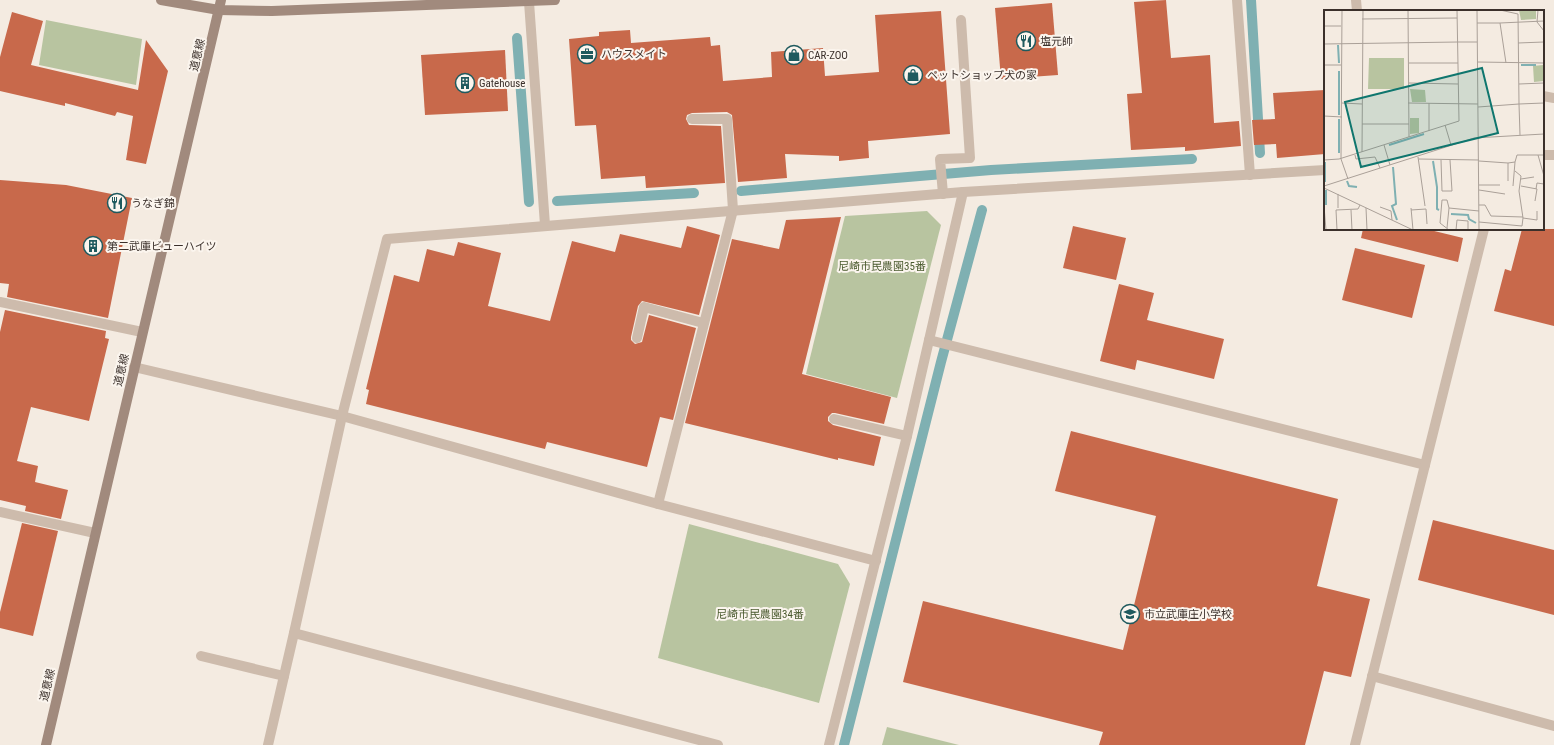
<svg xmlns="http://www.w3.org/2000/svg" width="1554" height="745" viewBox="0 0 1554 745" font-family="'Roboto Condensed','Noto Sans JP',sans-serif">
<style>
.green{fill:#b8c4a0}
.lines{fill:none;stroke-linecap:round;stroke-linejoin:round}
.stream{stroke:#7fb0b2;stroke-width:10}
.building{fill:#c8694b}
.lane{stroke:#cdbbac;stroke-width:10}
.street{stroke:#cdbbac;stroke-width:10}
.secondary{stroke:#a18a7d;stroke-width:10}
.labels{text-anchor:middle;stroke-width:4;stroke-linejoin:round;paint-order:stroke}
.poi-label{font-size:11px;fill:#3b302b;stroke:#fbf5ee;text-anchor:start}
.street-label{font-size:11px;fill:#3b302b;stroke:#fbf5ee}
.park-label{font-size:11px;fill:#4a5a2e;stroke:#fbf5ee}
.inset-river{fill:none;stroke:#7fb0b2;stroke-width:2}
.inset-road{fill:none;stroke:#aaa098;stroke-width:1}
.view{fill:#0f766e;fill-opacity:0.15;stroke:#0f766e;stroke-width:2}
.inset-edge{fill:none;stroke:#3b302b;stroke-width:2}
</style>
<rect width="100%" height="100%" fill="#f4ebe1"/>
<g class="green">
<polygon points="46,20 142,39 136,85 39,65"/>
<polygon points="927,211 941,225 897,398 806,374 845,216"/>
<polygon points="689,524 838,564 850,584 819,703 658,658"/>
<polygon points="887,727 959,745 882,745"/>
</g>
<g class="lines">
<g class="stream">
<polyline points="1251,0 1260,153"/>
<polyline points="517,38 529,202"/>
<polyline points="741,191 991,170 1192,159"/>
<polyline points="557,201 694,193"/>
<polyline points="844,745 941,362 982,210"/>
</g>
</g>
<g class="building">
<polygon points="1166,0 1171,58 1210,55 1214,123 1239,121 1241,146 1185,151 1185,147 1131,150 1127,94 1142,93 1134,2"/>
<polygon points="1052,3 1058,75 1001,79 995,8"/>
<polygon points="941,11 950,134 868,141 869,158 839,161 839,156 785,154 787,178 738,182 732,115 727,112 692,113 687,115 686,119 689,125 721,126 725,183 646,188 645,176 601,179 596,125 575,126 569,39 599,36 599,32 630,30 631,43 710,37 711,46 720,45 723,81 772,77 771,52 823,48 825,76 879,72 875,15"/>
<polygon points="12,12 43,21 31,65 138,90 146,40 168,71 146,164 126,160 133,116 117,112 115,116 65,103 65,106 0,91 0,57"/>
<polygon points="505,50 508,111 425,115 421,55"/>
<polygon points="1325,90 1325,154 1277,158 1276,144 1254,145 1252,120 1275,119 1273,93"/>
<polygon points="0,180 66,185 132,198 108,318 7,297 9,284 0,283"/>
<polygon points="841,217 802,374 891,397 884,424 835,413 832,413 828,417 828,421 833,425 881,437 874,466 838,458 838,460 685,423 732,239 779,249 786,220"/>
<polygon points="687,226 720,235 699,315 642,301 638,306 631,337 631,340 635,344 642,342 649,315 696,328 673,420 660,417 647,467 547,442 545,449 366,404 369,390 366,389 394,275 419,282 427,249 454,256 458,242 501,253 488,306 550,321 572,241 615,252 620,234 681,248"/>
<polygon points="1073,226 1126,238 1116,280 1063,268"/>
<polygon points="1363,229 1426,229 1463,238 1458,262 1361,238"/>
<polygon points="1522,229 1554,229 1554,326 1494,311 1505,269 1511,271"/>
<polygon points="1355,248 1425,265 1412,318 1342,300"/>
<polygon points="1119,284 1154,293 1147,320 1224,339 1214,379 1137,360 1135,370 1100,361"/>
<polygon points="5,310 106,331 105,338 109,339 89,421 31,407 17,461 38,466 35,482 68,490 61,519 25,511 26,506 0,500 0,332"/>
<polygon points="1071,431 1338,499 1317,586 1370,599 1351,677 1324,671 1305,745 1099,745 1103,732 903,682 923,601 1123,650 1156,516 1055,491"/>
<polygon points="1433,520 1554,550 1554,615 1418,580"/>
<polygon points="22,523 58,531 33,636 0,628 0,612"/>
</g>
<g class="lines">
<g class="lane">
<polyline points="692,119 727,119 733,210"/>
<polyline points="943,194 940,159 970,158 961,20"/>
<polyline points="637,338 644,307 703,323"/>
<polyline points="834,419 907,436"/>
<polyline points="0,512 95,533"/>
<polyline points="201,656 284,676"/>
</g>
<g class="street">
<polyline points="1237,0 1250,175"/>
<polyline points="1356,0 1357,11"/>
<polyline points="529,2 545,225"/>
<polyline points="1543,96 1554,98"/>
<polyline points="1543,155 1554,155"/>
<polyline points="0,302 142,332"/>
<polyline points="929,340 1425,465"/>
<polyline points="134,367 342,416 658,504 876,561"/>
<polyline points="658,504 733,210"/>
<polyline points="294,633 718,745"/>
<polyline points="1372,676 1554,726"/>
<polyline points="268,745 294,633 342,416 387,239 963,192 1325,170"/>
<polyline points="829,745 907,436 963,192"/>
<polyline points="1355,745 1484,229"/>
</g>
<g class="secondary">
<polyline points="161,0 219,10 272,11 555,0"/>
<polyline points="46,745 221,0"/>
</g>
</g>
<defs>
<symbol id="restaurant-ring" viewBox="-11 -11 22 22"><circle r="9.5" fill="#fbf5ee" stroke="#1f5a5e" stroke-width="1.5"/><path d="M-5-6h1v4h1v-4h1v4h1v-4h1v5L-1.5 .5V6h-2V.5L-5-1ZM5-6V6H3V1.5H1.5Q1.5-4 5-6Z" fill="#1f5a5e"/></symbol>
<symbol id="office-ring" viewBox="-11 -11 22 22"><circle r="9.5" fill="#fbf5ee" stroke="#1f5a5e" stroke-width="1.5"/><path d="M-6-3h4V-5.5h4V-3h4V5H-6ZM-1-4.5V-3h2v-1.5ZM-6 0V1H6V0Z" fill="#1f5a5e"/></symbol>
<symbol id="shop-ring" viewBox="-11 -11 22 22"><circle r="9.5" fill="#fbf5ee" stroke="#1f5a5e" stroke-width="1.5"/><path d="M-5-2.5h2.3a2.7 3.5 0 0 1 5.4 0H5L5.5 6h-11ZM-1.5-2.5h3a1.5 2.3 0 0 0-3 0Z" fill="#1f5a5e"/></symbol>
<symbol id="building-ring" viewBox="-11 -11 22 22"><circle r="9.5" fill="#fbf5ee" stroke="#1f5a5e" stroke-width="1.5"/><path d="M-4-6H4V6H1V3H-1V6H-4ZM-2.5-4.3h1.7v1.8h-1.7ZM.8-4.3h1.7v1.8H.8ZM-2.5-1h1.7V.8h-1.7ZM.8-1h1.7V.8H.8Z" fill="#1f5a5e"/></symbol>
<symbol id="school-ring" viewBox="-11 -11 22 22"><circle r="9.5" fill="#fbf5ee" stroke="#1f5a5e" stroke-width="1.5"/><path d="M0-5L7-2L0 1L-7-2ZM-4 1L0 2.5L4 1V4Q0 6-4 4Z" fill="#1f5a5e"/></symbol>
</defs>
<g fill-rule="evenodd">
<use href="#restaurant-ring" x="1015" y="30" width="22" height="22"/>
<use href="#office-ring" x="576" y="43" width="22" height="22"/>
<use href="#shop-ring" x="783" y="44" width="22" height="22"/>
<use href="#shop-ring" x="902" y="64" width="22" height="22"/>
<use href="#building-ring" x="454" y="72" width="22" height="22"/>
<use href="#restaurant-ring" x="106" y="192" width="22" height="22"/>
<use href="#building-ring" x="82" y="235" width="22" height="22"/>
<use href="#school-ring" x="1119" y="603" width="22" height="22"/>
</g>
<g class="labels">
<g class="poi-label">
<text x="1040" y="45">塩元帥</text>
<text x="601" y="58">ハウスメイト</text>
<text x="808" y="59">CAR-ZOO</text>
<text x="927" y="79">ペットショップ犬の家</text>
<text x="479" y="87">Gatehouse</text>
<text x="131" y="207">うなぎ錦</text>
<text x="107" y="250">第二武庫ビューハイツ</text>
<text x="1144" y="618">市立武庫庄小学校</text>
</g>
<g class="street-label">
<text transform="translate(197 55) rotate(-77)" y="4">道意線</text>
<text transform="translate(121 370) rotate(-77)" y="4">道意線</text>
<text transform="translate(47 685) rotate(-77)" y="4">道意線</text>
</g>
<g class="park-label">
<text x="882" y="270">尼崎市民農園35番</text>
<text x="760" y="618">尼崎市民農園34番</text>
</g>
</g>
<g transform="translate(1324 10)">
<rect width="220" height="220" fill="#f4ebe1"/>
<path d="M195,0H212V9L197,10ZM45,48H80V79H44ZM219,55L220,71L210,72L209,56ZM86,79L101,80L102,92H88ZM86,108H95V123L86,124Z" fill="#b8c4a0"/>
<path class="inset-river" d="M14,35L15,53M197,55H212M15,105V61M65,135L100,124M15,143V109M109,151L113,177V199L115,200M1,152V172M69,157L72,194L68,196L73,210M23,171L25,176L33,177M2,180V195M127,204L144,205L145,209L152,213"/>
<path class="inset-road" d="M18,0L17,149L24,169M84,0L85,127M153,0L155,220M176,0L194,4L195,94L220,93M214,0L213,12L220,21M38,9L133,8M153,13H176M0,16H17M134,32H153M194,33L220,32M0,34L134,32M153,52L220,53M85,53H134M182,53L176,13L220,11M0,55H17M85,73L134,74M195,74L220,73M18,93L38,94M84,93L154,94M154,97L195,94L196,125M0,106L18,107M38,114H85M121,115L127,135M105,121V93M60,135L66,155M38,142L39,0M31,145L32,149L51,147L56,158M214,145L220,166M94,147L101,196M95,149L155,150M0,150L15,149L135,111L133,0M117,150L118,181H128L126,150M155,151L184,153L191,152L193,145H220M184,153V171M191,161L197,166L195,181L199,208M197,169L210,167M155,175H176M0,176L150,128L220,124M189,176L191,152M197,176L213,179L211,191M0,178L89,220M212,179L213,173L220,174M155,180L181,184M14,184V198M155,195H161L167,206L199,207M0,196L2,220M56,197L67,201L68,210M42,198L43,220M87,198L89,220M125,198L155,201M27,200L28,220M87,200L102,199L103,214M155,212L198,216L199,208L213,210V201M123,218L125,198L123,190H118L116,213L125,220M13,220L12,200L34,199L36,195M132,220L133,210L144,211V220"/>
<path class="view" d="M158,58L174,123L37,157L21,92Z"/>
<rect width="220" height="220" class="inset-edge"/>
</g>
</svg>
